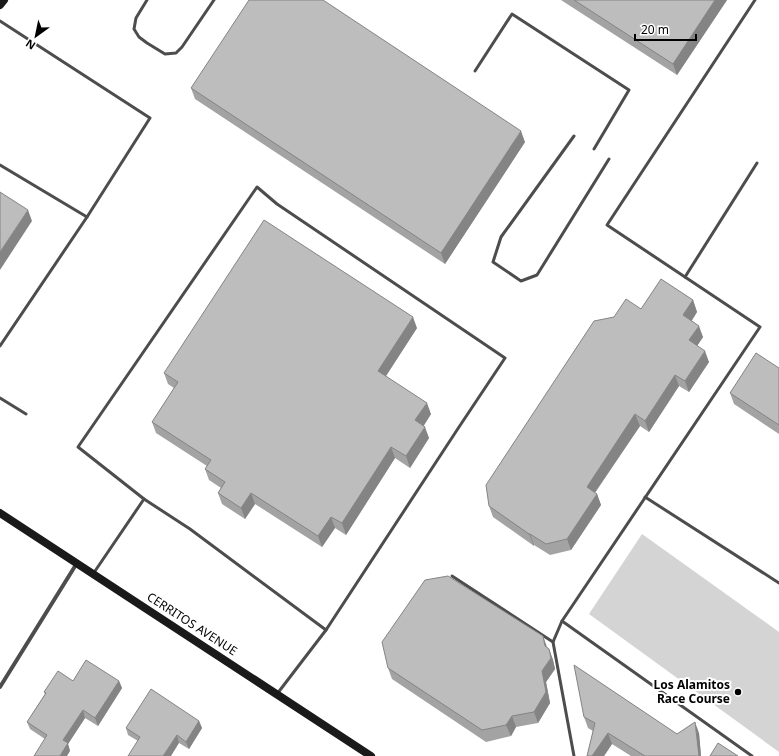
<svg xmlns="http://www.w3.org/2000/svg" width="779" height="756" viewBox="0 0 779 756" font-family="'Noto Sans',sans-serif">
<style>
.green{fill:#d4d4d4}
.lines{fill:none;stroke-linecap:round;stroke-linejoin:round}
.service{stroke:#4d4d4d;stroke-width:3}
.minor{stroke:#4d4d4d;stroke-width:4}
.secondary{stroke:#1a1a1a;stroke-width:8}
.wall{fill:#a3a3a3}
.shaded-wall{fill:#848484}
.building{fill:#bdbdbd;stroke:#848484}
.poi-dot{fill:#000;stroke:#fff;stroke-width:1.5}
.labels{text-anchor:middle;stroke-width:4;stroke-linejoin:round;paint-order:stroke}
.street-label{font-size:12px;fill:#000;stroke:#fff}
.poi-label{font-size:12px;font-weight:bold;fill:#000;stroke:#fff;text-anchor:end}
</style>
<rect width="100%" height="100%" fill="#fff"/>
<polygon class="green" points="642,534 779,632 779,752 589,614"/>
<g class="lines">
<g class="service">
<polyline points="147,0 136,18 134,29 139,37 147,43 165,54 176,53 182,47 214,0"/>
<polyline points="0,21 150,118 87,217"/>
<polyline points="475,71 512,14 629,90 594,149"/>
<polyline points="574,136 501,237 493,262 521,281 537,275 609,159"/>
<polyline points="0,165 87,217 0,346"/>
<polyline points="685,277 757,163"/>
<polyline points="0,398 26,414"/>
<polyline points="645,497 779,583"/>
<polyline points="144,499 190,529 326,630"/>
<polyline points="93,574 144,499 78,447 257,187 277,204 505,358 459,427 326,630 277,694"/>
<polyline points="452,576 553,642"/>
<polyline points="562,621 553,642 574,756"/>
<polyline points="752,756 562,621 760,327 607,225 755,0"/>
</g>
<polyline class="minor" points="0,687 77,563"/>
<g class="secondary">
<polyline points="0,5 4,0"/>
<polyline points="0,513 371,756"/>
</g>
</g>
<g class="wall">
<polygon points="561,0 727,0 677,75"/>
<polygon points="191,88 525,142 445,264 195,99"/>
<polygon points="693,300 697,312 691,321 703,337 697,346 709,362 689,392 679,386 649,432 640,426 595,493 597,494 601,505 571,550 550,555 534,545 534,546 493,517 489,506 614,317 641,309"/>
<polygon points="417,328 386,376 431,414 423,426 429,438 410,468 395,458 346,535 335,528 322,547 255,504 245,519 222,504 218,493 221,488 209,480 205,469 207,466 156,433 152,422 174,388 168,384 164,373"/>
<polygon points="779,368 779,434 734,404 730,393"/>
<polygon points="547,647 549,649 553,660 555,669 546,682 550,703 538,723 516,727 511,736 486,742 392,679 388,668"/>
<polygon points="73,681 119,681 122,688 98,726 85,718 68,744 70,751 45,739 30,729 27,722 45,694 44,692"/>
<polygon points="584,717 677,734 699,733 701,756 631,756 612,744 604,756 587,756 593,731 588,728"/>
<polygon points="199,721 202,728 189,749 179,743 138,741 128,735 126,728"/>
</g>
<g class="shaded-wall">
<polygon points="715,0 727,0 677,75 673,64"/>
<polygon points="521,131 525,142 445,264 441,253"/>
<polygon points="28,210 32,221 0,270 0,252"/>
<polygon points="693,300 697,312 688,327 683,315"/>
<polygon points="413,317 417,328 382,382 378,371"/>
<polygon points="699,326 703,337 693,352 689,340"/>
<polygon points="705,351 709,362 689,392 685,381"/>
<polygon points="675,375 679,386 649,432 645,421"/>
<polygon points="427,403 431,414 420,432 415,420"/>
<polygon points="635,414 640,426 591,498 587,487"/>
<polygon points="425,427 429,438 410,468 406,456"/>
<polygon points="391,447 395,458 346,535 342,523"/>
<polygon points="251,493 255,504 245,519 241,508"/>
<polygon points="597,494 601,505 571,550 567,539"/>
<polygon points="331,517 335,528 322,547 318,536"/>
<polygon points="529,534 530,534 534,545 534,546"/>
<polygon points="543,636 547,647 545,646"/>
<polygon points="549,649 553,660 555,669 546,682 550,703 538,723 534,712 542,671"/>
<polygon points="119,681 122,688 98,726 95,718"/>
<polygon points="83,710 85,718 68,744 70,751 67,756 60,756 63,740"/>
<polygon points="512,716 516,727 511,736 506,725"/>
<polygon points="199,721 202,728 189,749 186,742"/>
<polygon points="695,722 699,733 701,756 699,756"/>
<polygon points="608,733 612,744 604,756 592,756"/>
<polygon points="177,735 179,743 171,756 163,756"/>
</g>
<g class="building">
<polygon points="249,0 323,0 521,131 441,253 191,88"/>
<polygon points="574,0 715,0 673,64"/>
<polygon points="0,192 28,210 0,252"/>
<polygon points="264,220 413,317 378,371 427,403 415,420 425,427 406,456 391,447 342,523 331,517 318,536 251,493 241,508 218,493 225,482 205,469 211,460 152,422 178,382 164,373"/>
<polygon points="661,279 693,300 683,315 699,326 689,340 705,351 685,381 675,375 645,421 635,414 587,487 597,494 567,539 546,544 530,534 529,534 489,506 486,485 594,321 614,317 626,299 641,309"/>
<polygon points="756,353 779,368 779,425 730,393"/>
<polygon points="448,576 543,636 545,646 549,649 551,658 542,671 546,692 534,712 512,716 506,725 482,730 388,668 382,642 425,580"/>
<polygon points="86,660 119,681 95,718 83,710 63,740 68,743 60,756 34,756 47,735 27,722 46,693 44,692 58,671 73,681"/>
<polygon points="574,665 677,734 695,722 699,756 645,756 608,733 592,756 587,756 595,723 584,717"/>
<polygon points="151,689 199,721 186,742 177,735 163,756 128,756 140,737 126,728"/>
<polygon points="718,743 738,756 710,756"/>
</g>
<circle class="poi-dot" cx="738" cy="692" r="4"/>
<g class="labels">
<g class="street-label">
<text transform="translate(192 624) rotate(33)" y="4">CERRITOS AVENUE</text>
</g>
<g class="poi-label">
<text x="730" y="689">Los Alamitos<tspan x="730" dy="14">Race Course</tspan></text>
</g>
</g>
<g transform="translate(36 36) rotate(213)" stroke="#ffffff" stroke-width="3" paint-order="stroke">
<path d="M0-3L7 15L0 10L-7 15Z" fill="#000000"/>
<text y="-6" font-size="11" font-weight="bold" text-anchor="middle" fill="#000000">N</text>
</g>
<path d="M635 34v6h61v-6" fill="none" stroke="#000000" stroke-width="2"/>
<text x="641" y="34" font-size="12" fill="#000000" stroke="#ffffff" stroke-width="3" paint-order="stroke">20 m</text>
</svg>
